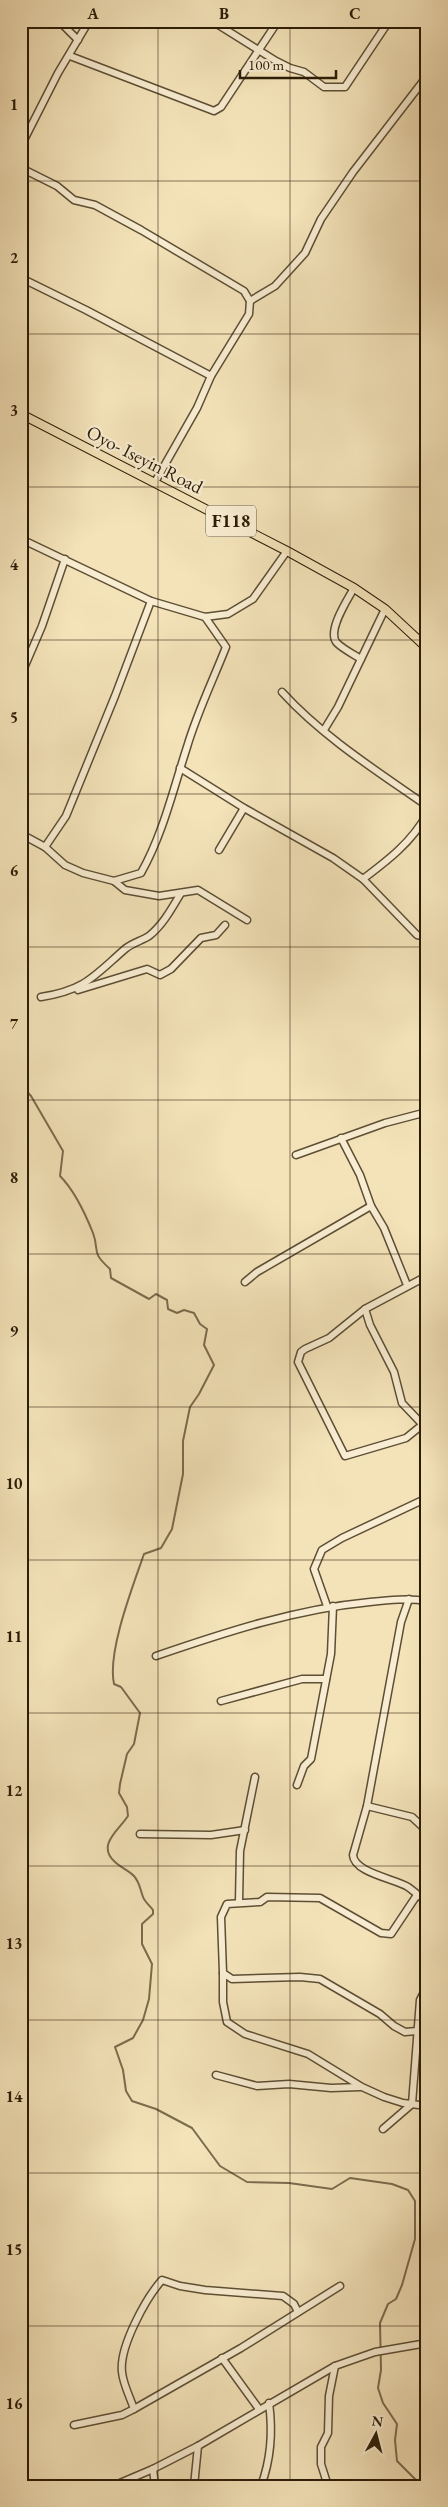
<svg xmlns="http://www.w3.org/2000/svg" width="448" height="2507" viewBox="0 0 448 2507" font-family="'EB Garamond',serif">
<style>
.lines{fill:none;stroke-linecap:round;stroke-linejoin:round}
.stream{stroke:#7b6b4d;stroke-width:2}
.minor-casing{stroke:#5d4e34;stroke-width:9}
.major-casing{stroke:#2b1c07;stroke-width:10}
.minor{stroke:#f8edd2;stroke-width:6}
.major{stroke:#f4e3b9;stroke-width:8}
.grid{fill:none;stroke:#2b1c07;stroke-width:1;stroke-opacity:0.55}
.labels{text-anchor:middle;stroke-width:4.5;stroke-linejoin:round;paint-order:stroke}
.shield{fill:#f8edd2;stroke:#685b44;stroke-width:1}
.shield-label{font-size:18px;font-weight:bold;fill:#2b1c07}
.street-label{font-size:19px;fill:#2b1c07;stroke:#f8edd2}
.neatline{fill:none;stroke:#2b1c07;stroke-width:2}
.grid-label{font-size:16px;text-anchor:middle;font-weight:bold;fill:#2b1c07}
</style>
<rect width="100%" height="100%" fill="#f4e3b9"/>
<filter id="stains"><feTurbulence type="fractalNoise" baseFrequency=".004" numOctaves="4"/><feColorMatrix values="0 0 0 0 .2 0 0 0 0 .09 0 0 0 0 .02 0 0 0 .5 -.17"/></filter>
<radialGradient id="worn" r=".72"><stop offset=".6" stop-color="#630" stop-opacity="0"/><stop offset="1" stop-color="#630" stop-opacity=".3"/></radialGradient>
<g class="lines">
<path class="stream" d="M21,1085L31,1096L63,1151L60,1176C75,1191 85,1213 93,1233C100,1252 90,1251 110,1269L111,1278L149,1299L156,1294L167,1300L168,1309L177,1313L184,1310L194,1313L200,1324L207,1329L204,1345L214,1365L199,1394L190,1407L183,1441V1474L172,1529L161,1548L144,1554C133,1586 107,1652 114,1684L121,1687L140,1713L134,1744L127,1754L120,1784L119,1793L127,1807L128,1816C119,1830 96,1845 115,1862C120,1867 128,1870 134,1876C140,1883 140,1889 143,1897C145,1902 150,1906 153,1910V1914L142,1924V1944L152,1964L149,1999L143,2020L133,2038L115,2047L123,2070L126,2091L132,2101L156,2109L192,2128L220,2166L247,2182L289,2183L332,2189L350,2178L392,2184L408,2190L415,2201V2239L402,2285L396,2299L388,2304L380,2323L381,2370L378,2388L383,2403L397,2424L395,2440L397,2461L422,2486"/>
<defs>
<g id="minor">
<polyline points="59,21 78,40"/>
<polyline points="212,21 276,61 290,68 304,72 324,87 345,87 389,21"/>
<polyline points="70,56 214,111 221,107 278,21"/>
<polyline points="21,146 58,73 89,21"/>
<polyline points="21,168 57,186 74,200 95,205 141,230 244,291 250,301 249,314 211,376 197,408 155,482"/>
<polyline points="21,278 86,310 211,376"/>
<polyline points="250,301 275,286 305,253 321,219 353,172 427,76"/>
<polyline points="21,539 151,601 205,617 228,614 253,599 287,551"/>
<path d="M354,588C348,599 326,632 337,643C343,649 353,654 361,659"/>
<polyline points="21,675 42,626 65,559"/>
<path d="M282,692C323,737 377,771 427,806"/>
<polyline points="324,730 338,707 385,609"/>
<polyline points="180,768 244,808 333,858 363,879 417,935 427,937"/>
<polyline points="21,834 45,847 65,865 83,873 114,881 125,890 159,896 198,890 247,920"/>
<polyline points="45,847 66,816 115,696 151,601"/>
<polyline points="219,850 244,808"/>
<path d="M363,879C387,861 412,842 427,814"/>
<path d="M114,881L141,873C163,834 173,790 187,747C197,713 213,680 226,647L205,617"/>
<polyline points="78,990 147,969 160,975 171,969 201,938 216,935 225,925"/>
<path d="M41,997C85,990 93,977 125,949C132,943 141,941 149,936C163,925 172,908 181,893"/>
<polyline points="341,1138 360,1175 371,1206 384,1228 407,1285"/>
<polyline points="296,1155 385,1123 427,1112"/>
<polyline points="427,1276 365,1309 329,1338 305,1349 301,1352 298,1362 345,1456 406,1438 427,1421"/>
<polyline points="245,1282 257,1272 371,1206"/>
<polyline points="365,1309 370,1325 394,1372 402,1403 422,1424"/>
<path d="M409,1599L401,1622L367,1806L353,1855C354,1873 396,1879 408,1887C415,1892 420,1897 427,1902"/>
<polyline points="327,1606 314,1569 322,1550 342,1538 427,1498"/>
<path d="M156,1656C226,1632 296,1609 370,1602C389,1600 408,1598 427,1601"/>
<polyline points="221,1701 302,1679 326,1679"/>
<polyline points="297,1785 304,1766 311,1759 331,1654 333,1606"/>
<polyline points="367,1806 412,1817 427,1831"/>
<polyline points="140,1834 211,1835 245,1830"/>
<polyline points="239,1902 240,1851 255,1777"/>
<polyline points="223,1973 223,2002 227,2022 245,2034 308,2054 362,2087 384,2097 403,2103 427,2106"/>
<polyline points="417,2031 405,2032 394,2026 380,2014 320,1979 300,1977 232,1979 223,1973 221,1917 227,1904 260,1902 267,1897 320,1898 381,1933 391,1934 417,1895"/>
<polyline points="216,2075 257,2086 289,2084 331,2088 360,2087"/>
<polyline points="383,2129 412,2104 420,2000 427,1986"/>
<polyline points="222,2358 259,2409"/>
<path d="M134,2409C130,2397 123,2384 122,2372C119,2347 146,2298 162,2280L180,2286L205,2290L283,2296L294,2304L298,2312"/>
<polyline points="74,2425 122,2415 134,2409 241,2348 340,2286"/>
<polyline points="153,2469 155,2486"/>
<polyline points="113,2486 153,2469 198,2446 335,2366 375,2352 427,2343"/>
<polyline points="194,2486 198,2446"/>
<path d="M261,2486C271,2459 273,2432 269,2403"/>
<polyline points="328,2486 321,2464 321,2447 328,2433 329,2396 335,2366"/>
</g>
<polyline id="major" points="21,414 287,551 354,588 385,609 427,648"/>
</defs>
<use href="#minor" class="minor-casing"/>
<use href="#major" class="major-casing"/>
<use href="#minor" class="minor"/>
<use href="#major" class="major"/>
</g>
<path class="grid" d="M158,21V2486M290,21V2486M21,181H427M21,334H427M21,487H427M21,640H427M21,794H427M21,947H427M21,1100H427M21,1254H427M21,1407H427M21,1560H427M21,1713H427M21,1866H427M21,2020H427M21,2173H427M21,2326H427"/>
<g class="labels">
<rect class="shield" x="206" y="505.5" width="50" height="31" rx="4"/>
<g class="shield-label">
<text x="231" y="527">F118</text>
</g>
<g class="street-label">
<text transform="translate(145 459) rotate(27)" y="7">Oyo- Iseyin Road</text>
</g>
</g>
<rect width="448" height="2507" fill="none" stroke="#f4e3b9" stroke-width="55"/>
<g transform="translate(376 2434) rotate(7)" stroke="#f8edd2" stroke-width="4" paint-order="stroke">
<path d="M0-4L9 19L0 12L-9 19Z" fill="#2b1c07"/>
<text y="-8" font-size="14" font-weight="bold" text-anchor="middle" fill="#2b1c07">N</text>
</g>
<path d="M240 70v8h96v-8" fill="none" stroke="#2b1c07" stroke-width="2.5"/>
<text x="248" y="70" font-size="15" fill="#2b1c07" stroke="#f8edd2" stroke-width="4" paint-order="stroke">100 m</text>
<rect x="28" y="28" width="392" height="2452" class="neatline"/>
<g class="grid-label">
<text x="93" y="19">A</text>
<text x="224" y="19">B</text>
<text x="355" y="19">C</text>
<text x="14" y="110">1</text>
<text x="14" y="263">2</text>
<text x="14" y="416">3</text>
<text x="14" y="570">4</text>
<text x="14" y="723">5</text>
<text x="14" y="876">6</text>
<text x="14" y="1029">7</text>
<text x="14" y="1183">8</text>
<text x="14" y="1336">9</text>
<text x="14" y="1489">10</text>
<text x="14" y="1642">11</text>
<text x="14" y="1796">12</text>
<text x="14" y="1949">13</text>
<text x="14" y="2102">14</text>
<text x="14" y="2255">15</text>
<text x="14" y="2409">16</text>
</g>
<rect width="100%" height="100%" filter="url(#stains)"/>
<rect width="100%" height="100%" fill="url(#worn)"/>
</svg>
